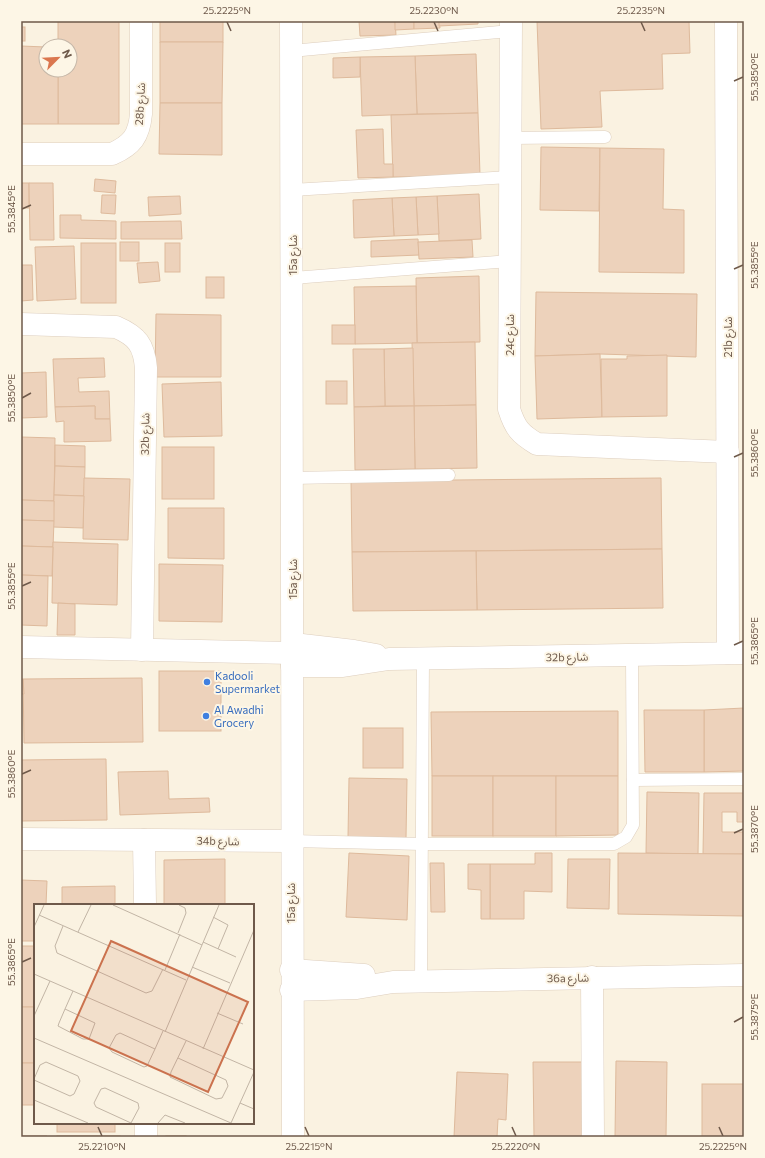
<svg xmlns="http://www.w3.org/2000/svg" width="765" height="1158" viewBox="0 0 765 1158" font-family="Commissioner,'Noto Sans Arabic',sans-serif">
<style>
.building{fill:#edd2bb;stroke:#deba9c}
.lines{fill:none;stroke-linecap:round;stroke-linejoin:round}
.lane-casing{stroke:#ddcebe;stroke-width:13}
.street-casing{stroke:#ddcebe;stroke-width:23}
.lane{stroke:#fff;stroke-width:12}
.street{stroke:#fff;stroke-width:22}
.ticks{fill:none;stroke:#6e594a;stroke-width:1.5}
.shop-dot{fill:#3f7fe0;stroke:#fdf6e6;stroke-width:1.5}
.labels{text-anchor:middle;stroke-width:4;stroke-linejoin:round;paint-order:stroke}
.street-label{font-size:11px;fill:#6e594a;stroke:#fdf6e6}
.shop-label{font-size:11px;fill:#366cbe;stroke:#fdf6e6;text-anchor:start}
.inset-road{fill:none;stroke:#c2b5a5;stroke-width:1}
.view{fill:#cb724e;fill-opacity:0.15;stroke:#cb724e;stroke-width:2}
.inset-edge{fill:none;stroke:#6e594a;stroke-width:2}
.neatline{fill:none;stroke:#6e594a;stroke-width:1.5}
.ticks-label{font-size:10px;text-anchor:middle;fill:#6e594a}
</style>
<rect width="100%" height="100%" fill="#faf2e1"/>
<g class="building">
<polygon points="58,21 119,21 119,124 58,124 58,70 70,70 70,46 58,46"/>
<rect x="160" y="21" width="63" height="21"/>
<polygon points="359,21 395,21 396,35 360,36"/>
<polygon points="395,21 414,21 414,29 395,30"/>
<polygon points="414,21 439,21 440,28 414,29"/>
<polygon points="439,21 478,21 478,24 439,26"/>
<polygon points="537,21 689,21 690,53 662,54 663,89 600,91 602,127 541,129"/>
<rect x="21" y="27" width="4" height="14"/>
<polygon points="160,42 223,42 222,103 160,103"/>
<polygon points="21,46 46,47 46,70 58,70 58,124 21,124"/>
<polygon points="476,54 478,113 417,114 415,56"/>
<polygon points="415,56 417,114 362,116 360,57"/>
<polygon points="360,57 360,77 333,78 333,58"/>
<polygon points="160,103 222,103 222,155 159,154"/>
<polygon points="478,113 480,175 393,177 391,115"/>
<polygon points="383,129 384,164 393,164 393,177 358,178 356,130"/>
<polygon points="541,147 600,148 599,211 540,210"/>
<polygon points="600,148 664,149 663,209 684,210 684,273 599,272"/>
<polygon points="95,179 116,181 115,193 94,191"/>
<rect x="21" y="183" width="8" height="25"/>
<polygon points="29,183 53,183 54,240 30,240"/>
<polygon points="479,194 481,239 439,241 437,196"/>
<polygon points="102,195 116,195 115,214 101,213"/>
<polygon points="180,196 181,214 149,216 148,197"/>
<polygon points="437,196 439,234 418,235 416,197"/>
<polygon points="416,197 418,235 394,236 392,198"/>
<polygon points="392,198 394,236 354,238 353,200"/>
<polygon points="60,215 81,215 81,220 116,221 116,239 60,238"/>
<polygon points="181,221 182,239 121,239 121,222"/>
<polygon points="418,239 419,255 371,257 371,241"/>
<polygon points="472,240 473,257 419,259 418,242"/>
<rect x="120" y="242" width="19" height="19"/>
<rect x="81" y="243" width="35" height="60"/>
<rect x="165" y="243" width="15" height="29"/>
<polygon points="74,246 76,299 37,301 35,247"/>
<polygon points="158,262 160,281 139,283 137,263"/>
<polygon points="21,265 32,265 33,300 21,301"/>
<polygon points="479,276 480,342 417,343 416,278"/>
<rect x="206" y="277" width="18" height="21"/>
<polygon points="416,286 417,343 355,344 354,287"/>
<polygon points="536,292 697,294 696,357 600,354 535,356"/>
<polygon points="156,314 221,315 221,377 155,377"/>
<rect x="332" y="325" width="23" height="19"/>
<polygon points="475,342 476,405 414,406 412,343"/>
<polygon points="413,348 414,406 385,406 384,349"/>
<polygon points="353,349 384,349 385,406 354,407"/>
<polygon points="600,354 602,417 537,419 535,356"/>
<polygon points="667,355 667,416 602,417 601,359 627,359 627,356"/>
<polygon points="104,358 105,377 78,378 79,392 109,391 110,419 95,419 95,406 55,407 53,359"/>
<polygon points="46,372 47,417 21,418 21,373"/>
<rect x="326" y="381" width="21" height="23"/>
<polygon points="221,382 222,436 164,437 162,384"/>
<polygon points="476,405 477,468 415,469 414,406"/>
<polygon points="95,406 95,419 110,419 111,441 64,442 64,421 56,422 55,407"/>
<polygon points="414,406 415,469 355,470 354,407"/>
<polygon points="21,437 55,438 54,501 21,500"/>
<polygon points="55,445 85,446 85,467 55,466"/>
<rect x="162" y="447" width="52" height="52"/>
<polygon points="55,466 85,467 84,496 54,495"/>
<polygon points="84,478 130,479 128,540 83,539"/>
<polygon points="661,478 662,549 352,552 351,481"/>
<polygon points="54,495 84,496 83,528 53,527"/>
<polygon points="21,500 54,501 54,521 21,520"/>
<polygon points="168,508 224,508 224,559 168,558"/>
<polygon points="21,520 54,521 53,547 21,546"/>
<polygon points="53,542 118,544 117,605 52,603"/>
<polygon points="21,546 53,547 52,576 21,575"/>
<polygon points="662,549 663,608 477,610 476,551"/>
<polygon points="476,551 477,610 353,611 352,552"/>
<polygon points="159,564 223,565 222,622 159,621"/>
<polygon points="21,575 48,576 47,626 21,625"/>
<polygon points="58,603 75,604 75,635 57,635"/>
<rect x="159" y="671" width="62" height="60"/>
<polygon points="142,678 143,742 24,743 23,679"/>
<polygon points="21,679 23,679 24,694 21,694"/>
<polygon points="744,708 744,771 704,772 704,710"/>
<polygon points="644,710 704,710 704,772 645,772"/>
<polygon points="618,711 618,776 432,776 431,712"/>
<rect x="363" y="728" width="40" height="40"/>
<polygon points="106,759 107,820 21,821 21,760"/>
<polygon points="168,771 169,799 209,798 210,812 120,815 118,772"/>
<rect x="432" y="776" width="61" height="60"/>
<rect x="493" y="776" width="63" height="60"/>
<polygon points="556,776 618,776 618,835 556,836"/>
<polygon points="349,778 407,779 406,838 348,837"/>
<polygon points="647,792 699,793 698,854 646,853"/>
<polygon points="704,793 744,793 744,822 737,822 737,812 722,812 722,832 744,832 744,854 703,854"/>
<polygon points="349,853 409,856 407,920 346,917"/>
<polygon points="535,853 552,853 552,892 524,891 524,919 490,919 490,864 535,864"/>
<polygon points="618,853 744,854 744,916 618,914"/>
<polygon points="225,859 225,905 164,905 164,860"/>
<polygon points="568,859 610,859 609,909 567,908"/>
<polygon points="430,863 444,863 445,912 431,912"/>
<polygon points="468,864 490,864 490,919 481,919 481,890 468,889"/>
<polygon points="21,880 47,881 46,905 35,905 35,941 21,941"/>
<polygon points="115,886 115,905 62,905 62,887"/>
<rect x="21" y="946" width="14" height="61"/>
<rect x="21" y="1007" width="14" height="56"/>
<polygon points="616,1061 667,1062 666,1137 615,1137"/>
<polygon points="533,1062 585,1062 586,1137 534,1137"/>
<rect x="21" y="1063" width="14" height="42"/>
<polygon points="457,1072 508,1074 506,1120 498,1119 497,1137 454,1137"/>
<rect x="702" y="1084" width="42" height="53"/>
<rect x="57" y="1123" width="58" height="9"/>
<polygon points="21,1136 47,1136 48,1137 21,1137"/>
<rect x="57" y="1136" width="63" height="1"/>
<rect x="166" y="1136" width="20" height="1"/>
</g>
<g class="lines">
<defs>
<g id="lane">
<polyline points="291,51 511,31"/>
<polyline points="510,138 605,137"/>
<polyline points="292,190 510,177"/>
<polyline points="293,278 510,261"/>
<polyline points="292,478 449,475"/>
<polyline points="633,780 744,779"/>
<polyline points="291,841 422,844 614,844 626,837 633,825 632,656"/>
<polyline points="421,981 423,658"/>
</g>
<g id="street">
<polyline points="291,21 293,1137"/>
<path d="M511,21L509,409C515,428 520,434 537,444L728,452"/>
<polyline points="726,21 728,653"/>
<path d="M21,154H112C132,145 139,136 141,114V21"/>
<path d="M21,324L116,327C137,336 144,345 146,368L142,650"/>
<polyline points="293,644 354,651 376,655"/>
<polyline points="21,647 293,653"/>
<polyline points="292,666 343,666 389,659 744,653"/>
<polyline points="21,839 291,841"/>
<polyline points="144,840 145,905"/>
<polyline points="291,970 364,975"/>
<polyline points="592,977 593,1137"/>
<polyline points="291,990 357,988 393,982 744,975"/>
<polyline points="146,1123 146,1137"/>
</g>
</defs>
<use href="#lane" class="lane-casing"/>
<use href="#street" class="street-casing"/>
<use href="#lane" class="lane"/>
<use href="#street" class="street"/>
</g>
<path class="ticks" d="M227,22L231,31M434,22L438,31M641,22L645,31M734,81L743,77M22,209L31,205M734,269L743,265M22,398L31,393M734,457L743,453M22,586L31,582M734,645L743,641M22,774L31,770M734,833L743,829M22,962L31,958M734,1022L743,1017M98,1127L102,1136M305,1127L309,1136M512,1127L516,1136M719,1127L723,1136"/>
<g class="shop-dot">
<circle cx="207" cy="682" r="4"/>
<circle cx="206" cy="716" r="4"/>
</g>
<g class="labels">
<g class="street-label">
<text transform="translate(140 104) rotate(-87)" y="4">28b شارع</text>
<text transform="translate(293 255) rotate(-90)" y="4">15a شارع</text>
<text transform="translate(510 335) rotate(-90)" y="4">24c شارع</text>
<text transform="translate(728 337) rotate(-90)" y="4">21b شارع</text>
<text transform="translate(145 434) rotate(-89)" y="4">32b شارع</text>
<text transform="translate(293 579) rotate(-90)" y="4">15a شارع</text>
<text transform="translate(567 657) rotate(-1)" y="4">32b شارع</text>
<text transform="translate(218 841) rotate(1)" y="4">34b شارع</text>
<text transform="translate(291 903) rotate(-90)" y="4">15a شارع</text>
<text transform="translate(568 978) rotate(-1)" y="4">36a شارع</text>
</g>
<g class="shop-label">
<text x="215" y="680">Kadooli<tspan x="215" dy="13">Supermarket</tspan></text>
<text x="214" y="714">Al Awadhi<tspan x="214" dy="13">Grocery</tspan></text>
</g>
</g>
<g transform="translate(34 904)">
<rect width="220" height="220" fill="#faf2e1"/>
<path class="inset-road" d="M79,1L168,41M5,11L152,76M179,13L194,21L184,45M29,22L21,42L23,49L112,89L118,87L129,65M0,23L10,1M44,28L57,1M144,29L152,9L151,4L145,1M169,38L202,53M158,63L196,79M131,66L146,30M0,70L220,166M31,105L61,119L55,135H49L24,122L25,119L31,105L39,87M183,109L209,120M0,112L16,77M131,128L185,1M0,134L197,219M121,145L113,162L110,163L78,148L75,144L82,131L86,129L121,145L129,127M169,145L220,26M144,154L192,176L194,182L188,194L182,195L136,173L137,168L152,137M0,175L6,161L12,158L44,172L46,177L40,190L36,192L0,176M0,196L54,219M206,199L220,205M97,219L105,204L104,199L71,184L67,185L60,199L62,203L97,219M124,219L131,211L151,219M197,219L220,168"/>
<path class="view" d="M77,37L214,98L174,188L37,127Z"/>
<rect width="220" height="220" class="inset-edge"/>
</g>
<rect width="765" height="1158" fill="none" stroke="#fdf6e6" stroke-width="44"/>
<g transform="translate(58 58) rotate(66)"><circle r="19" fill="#fdf6e6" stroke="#c4b7a8"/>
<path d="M0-3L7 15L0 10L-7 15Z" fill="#db774f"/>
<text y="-6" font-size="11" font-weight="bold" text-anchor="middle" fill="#6e594a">N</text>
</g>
<rect x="22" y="22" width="721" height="1114" class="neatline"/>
<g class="ticks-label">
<text x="227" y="14">25.2225°N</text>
<text x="434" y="14">25.2230°N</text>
<text x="641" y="14">25.2235°N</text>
<text transform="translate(754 77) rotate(-90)" y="4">55.3850°E</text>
<text transform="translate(11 209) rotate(-90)" y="4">55.3845°E</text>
<text transform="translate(754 265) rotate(-90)" y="4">55.3855°E</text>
<text transform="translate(11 398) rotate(-90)" y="4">55.3850°E</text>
<text transform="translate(754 453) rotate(-90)" y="4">55.3860°E</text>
<text transform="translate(11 586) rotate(-90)" y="4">55.3855°E</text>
<text transform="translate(754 641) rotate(-90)" y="4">55.3865°E</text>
<text transform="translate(11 774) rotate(-90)" y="4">55.3860°E</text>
<text transform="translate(754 829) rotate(-90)" y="4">55.3870°E</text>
<text transform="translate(11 962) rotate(-90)" y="4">55.3865°E</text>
<text transform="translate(754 1017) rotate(-90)" y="4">55.3875°E</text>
<text x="102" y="1150">25.2210°N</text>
<text x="309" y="1150">25.2215°N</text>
<text x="516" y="1150">25.2220°N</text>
<text x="723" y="1150">25.2225°N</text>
</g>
</svg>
